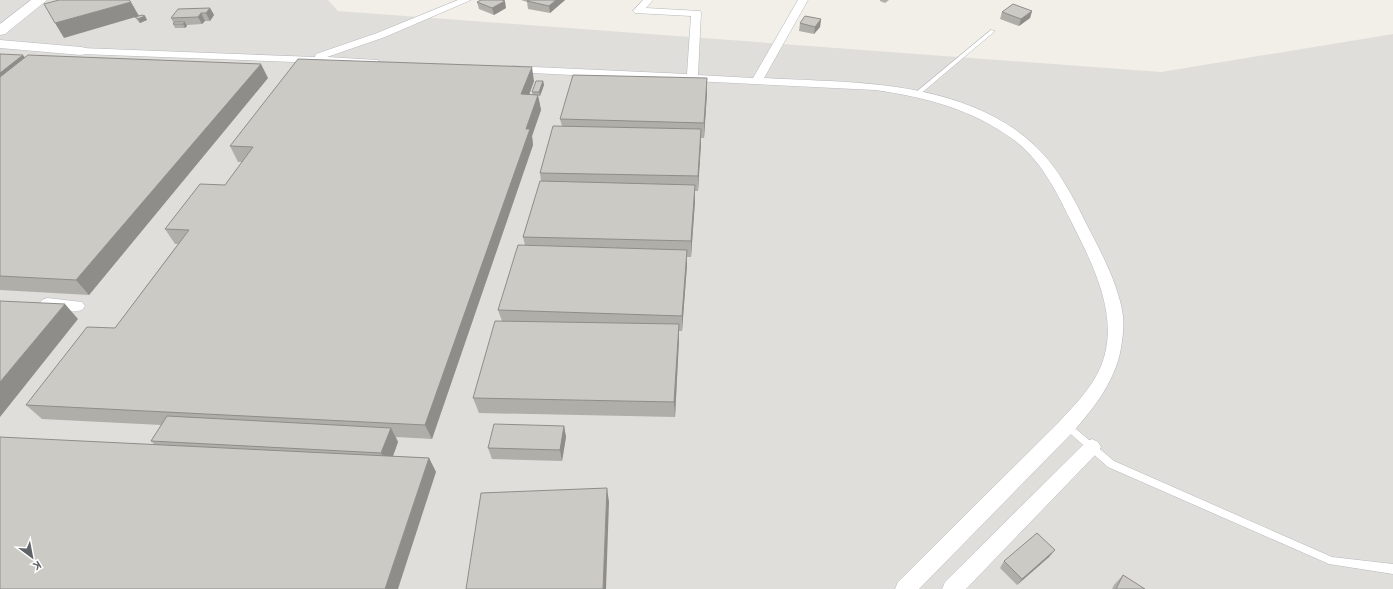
<svg xmlns="http://www.w3.org/2000/svg" width="1393" height="589" viewBox="0 0 1393 589" font-family="Figtree,sans-serif">
<style>
.industrial{fill:#e0deda}
.lines{fill:none;stroke-linecap:round;stroke-linejoin:round}
.lane-casing{stroke:#b5b8bc;stroke-width:1}
.street-casing{stroke:#b5b8bc;stroke-width:1}
.secondary-casing{stroke:#b6babf;stroke-width:1}
.lane{fill:#fff;fill-rule:evenodd}
.street{fill:#fff;fill-rule:evenodd}
.secondary{fill:#fff;fill-rule:evenodd}
.wall{fill:#afaea9}
.shaded-wall{fill:#8f8d8a}
.building{fill:#cccac5;stroke:#8f8d8a}
</style>
<rect width="100%" height="100%" fill="#f1efe8"/>
<polygon class="industrial" points="0,0 328,0 338,11 1161,72 1393,34 1393,589 0,589"/>
<g class="lines">
<defs>
<g id="lane">
<polygon points="991,30 995,31 919,95 915,95 915,93"/>
<polygon points="1067,423 1070,424 1114,461 1332,557 1393,564 1393,574 1329,564 1108,467 1064,428 1063,426 1064,424"/>
</g>
<g id="street">
<polygon points="458,0 471,0 385,37 327,57 378,60 379,62 374,65 81,54 76,51 81,48 315,57 316,54 377,33"/>
<path d="M643,0H653L646,8L700,11L701,13L698,75L753,78L798,0H808L764,78C834,82 907,80 973,107C995,116 1018,129 1035,146C1060,169 1075,201 1090,231C1102,254 1115,279 1121,305C1124,317 1124,329 1122,341C1118,378 1095,407 1071,434L919,589H895L898,582L1058,423C1071,409 1085,395 1095,378C1125,327 1096,271 1072,223C1057,193 1042,161 1014,140C972,109 925,97 875,90L512,72L507,69L512,66L687,74L691,16L635,13L633,11Z"/>
<path d="M47,298L82,302L85,306L82,310C71,313 53,311 42,308L39,304L42,300Z"/>
<polygon points="1092,439 1098,442 1101,447 1098,452 966,589 942,589 945,582 1086,442"/>
</g>
<g id="secondary">
<polygon points="31,0 47,0 5,34 0,35 0,24"/>
<polygon points="0,40 81,47 86,48 88,51 86,54 81,55 0,48"/>
</g>
</defs>
<use href="#lane" class="lane-casing"/>
<use href="#street" class="street-casing"/>
<use href="#secondary" class="secondary-casing"/>
<use href="#lane" class="lane"/>
<use href="#street" class="street"/>
<use href="#secondary" class="secondary"/>
</g>
<g class="wall">
<polygon points="521,0 565,0 550,13 528,9 527,2"/>
<polygon points="880,0 889,0 885,3 880,1"/>
<polygon points="477,2 506,8 494,15 479,9"/>
<polygon points="210,8 214,15 210,21 205,21 202,24 187,25 187,26 185,28 175,28 173,24 174,24 171,18"/>
<polygon points="1032,11 1030,18 1019,26 1000,19 1002,12"/>
<polygon points="139,16 145,16 147,20 140,23 138,21 135,17 139,16 64,38"/>
<polygon points="821,19 820,27 814,34 799,31 800,23"/>
<polygon points="0,54 25,57 268,78 89,295 0,290"/>
<polygon points="707,78 707,93 704,138 701,138 698,191 695,191 695,201 691,257 687,257 687,265 682,331 679,331 679,340 675,417 479,413 473,398 502,321 498,310 525,245 523,237 541,181 540,173 562,126 560,119"/>
<polygon points="534,81 529,95 533,95 532,92 543,81 544,85 540,96 538,96 541,110 532,136 533,145 432,439 396,437 398,442 393,456 429,458 436,472 155,445 151,441 161,425 42,419 26,405 115,328 178,244 175,244 165,229 225,185 242,162 238,162 230,146"/>
<polygon points="564,426 566,437 562,461 492,459 488,448"/>
<polygon points="1055,550 1049,557 1017,585 1000,568 1004,561"/>
<polygon points="1123,575 1145,589 1112,589 1114,585"/>
</g>
<g class="shaded-wall">
<polygon points="556,0 565,0 550,13 549,6"/>
<polygon points="505,1 506,8 494,15 492,8"/>
<polygon points="131,2 139,16 64,38 55,23"/>
<polygon points="210,8 214,15 210,21 206,13"/>
<polygon points="1032,11 1030,18 1019,26 1021,19"/>
<polygon points="201,13 205,21 202,24 198,17"/>
<polygon points="145,16 147,20 140,23 138,19"/>
<polygon points="821,19 820,27 814,34 815,27"/>
<polygon points="185,22 187,26 185,28 183,24"/>
<polygon points="23,55 33,69 0,97 0,73"/>
<polygon points="261,64 268,78 89,295 76,280"/>
<polygon points="532,67 534,81 524,109 521,94"/>
<polygon points="707,78 707,93 704,138 704,123"/>
<polygon points="543,81 544,85 540,96 539,92"/>
<polygon points="538,95 541,110 532,136 533,145 432,439 425,425 526,129"/>
<polygon points="701,129 701,144 698,191 698,176"/>
<polygon points="695,185 695,201 691,257 691,241"/>
<polygon points="687,250 687,265 682,331 682,316"/>
<polygon points="65,304 78,319 0,417 0,382"/>
<polygon points="679,324 679,340 675,417 674,402"/>
<polygon points="564,426 566,437 562,461 560,450"/>
<polygon points="391,428 398,442 389,467 381,453"/>
<polygon points="429,458 436,472 398,589 385,589"/>
<polygon points="607,488 609,502 606,589 603,589"/>
<polygon points="1055,550 1049,557 1017,585 1022,579"/>
</g>
<g class="building">
<polygon points="59,0 129,0 131,2 55,23 44,4"/>
<polygon points="481,0 502,0 505,1 492,8 477,2"/>
<polygon points="529,0 556,0 549,6 527,1"/>
<polygon points="1013,4 1032,11 1021,19 1002,12"/>
<polygon points="210,8 206,13 201,13 198,17 171,18 178,9"/>
<polygon points="142,15 145,16 138,19 135,17"/>
<polygon points="805,16 821,19 815,27 800,23"/>
<polygon points="175,22 185,22 183,24 173,24"/>
<polygon points="0,54 23,55 0,73"/>
<polygon points="28,55 261,64 76,280 0,276 0,77"/>
<polygon points="298,59 532,67 521,94 538,95 526,129 530,129 425,425 26,405 87,327 115,328 189,230 165,229 200,184 225,185 253,147 230,146"/>
<polygon points="573,75 707,78 704,123 560,119"/>
<polygon points="536,81 543,81 539,92 532,92"/>
<polygon points="553,126 701,129 698,176 540,173"/>
<polygon points="540,181 695,185 691,241 523,237"/>
<polygon points="518,245 687,250 682,316 498,310"/>
<polygon points="0,301 65,304 0,382"/>
<polygon points="495,321 679,324 674,402 473,398"/>
<polygon points="167,416 391,428 381,453 151,441"/>
<polygon points="494,424 564,426 560,450 488,448"/>
<polygon points="0,437 429,458 385,589 0,589"/>
<polygon points="607,488 603,589 466,589 481,493"/>
<polygon points="1037,533 1055,550 1022,579 1004,561"/>
<polygon points="1123,575 1145,589 1116,589"/>
</g>
<g transform="translate(32 557) rotate(148)" stroke="#ffffff" stroke-width="3" paint-order="stroke">
<path d="M0-3L7 15L0 10L-7 15Z" fill="#5f6368"/>
<text y="-6" font-size="11" font-weight="bold" text-anchor="middle" fill="#5f6368">K</text>
</g>
</svg>
